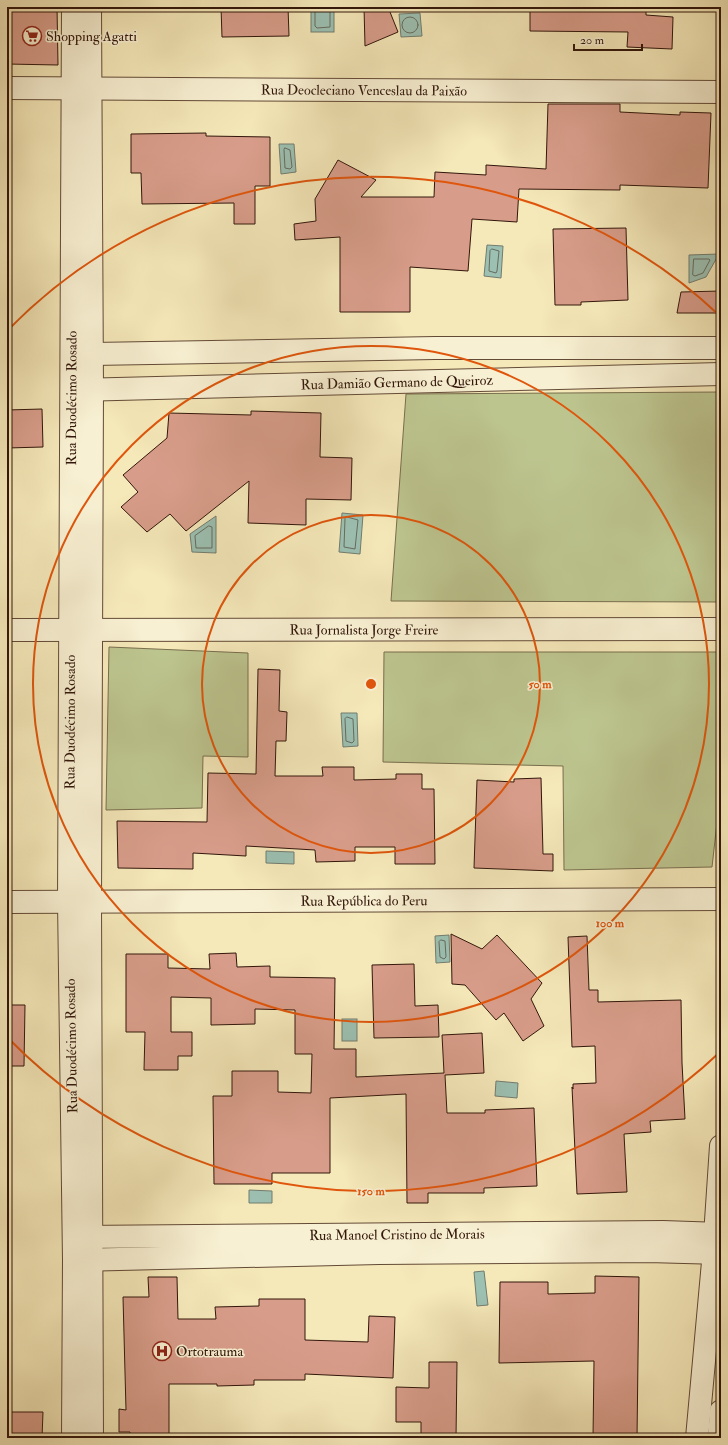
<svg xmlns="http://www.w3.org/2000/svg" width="728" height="1445" viewBox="0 0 728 1445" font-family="'IM FELL Double Pica',serif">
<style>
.green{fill:#bdc58f;stroke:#786e4d}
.water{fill:#9cc0b2;stroke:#727c6f}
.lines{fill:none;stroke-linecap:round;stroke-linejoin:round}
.shore{stroke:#676b5e;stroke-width:1}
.building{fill:#d89d8a;stroke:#32160b}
.minor-casing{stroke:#634a36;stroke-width:24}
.minor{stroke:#f8f0d2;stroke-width:22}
.ring{fill:none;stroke:#df560c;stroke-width:2}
.labels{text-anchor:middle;stroke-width:3;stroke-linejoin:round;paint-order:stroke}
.poi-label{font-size:14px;fill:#32160b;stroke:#f8f0d2;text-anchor:start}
.street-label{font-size:14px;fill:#32160b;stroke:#f8f0d2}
.centre{fill:#df560c;stroke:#f8f0d2;stroke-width:2}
.ring-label{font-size:12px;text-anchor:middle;font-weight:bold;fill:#df560c;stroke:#f8f0d2;stroke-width:3;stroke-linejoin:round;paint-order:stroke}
</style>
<rect width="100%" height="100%" fill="#f5e8b9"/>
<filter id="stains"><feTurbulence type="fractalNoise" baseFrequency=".005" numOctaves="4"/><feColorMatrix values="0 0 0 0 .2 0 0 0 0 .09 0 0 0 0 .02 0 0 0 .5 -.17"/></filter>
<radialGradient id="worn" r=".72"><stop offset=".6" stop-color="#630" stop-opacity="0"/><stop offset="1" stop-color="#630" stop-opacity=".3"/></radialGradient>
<g class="green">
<polygon points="721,392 721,602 391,601 406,394"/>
<polygon points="109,647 248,653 248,757 203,756 202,808 106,810"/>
<polygon points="384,652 721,652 721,787 712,867 564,870 563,766 383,762"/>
</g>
<g class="water">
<rect x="311" y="7" width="23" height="25"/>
<polygon points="420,13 422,36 401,37 399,14"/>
<polygon points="279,144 294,144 296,172 281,174"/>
<polygon points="487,245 503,246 501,278 484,276"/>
<polygon points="719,254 706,277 689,283 689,255"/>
<polygon points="342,513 363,515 360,554 339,552"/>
<polygon points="216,516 216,553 192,552 190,534"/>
<polygon points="341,713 357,713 358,746 343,747"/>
<polygon points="266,851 294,852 294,864 266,863"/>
<polygon points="449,935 450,962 436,963 435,936"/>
<rect x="342" y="1019" width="15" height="22"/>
<polygon points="496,1081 518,1083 517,1098 495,1096"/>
<polygon points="249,1190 272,1191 272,1203 249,1203"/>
<polygon points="484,1271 488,1305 477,1306 474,1272"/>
</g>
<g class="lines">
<g class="shore">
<polyline points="315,7 315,26 317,28 330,27 330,7"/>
<circle cx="410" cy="25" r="8"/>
<polygon points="285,148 290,150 292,167 290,169 285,168 284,150"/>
<polygon points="492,249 499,251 497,271 496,273 489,271 490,251"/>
<polygon points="694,259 709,259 710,260 703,273 695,276 693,275"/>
<polygon points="347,517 358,520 355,549 344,547 345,519"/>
<polygon points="209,526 212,527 212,548 196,548 195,536"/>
<polygon points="347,717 353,719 354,741 352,743 346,741 345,719"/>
<polygon points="441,940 445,941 446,957 444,959 440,957 439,942"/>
</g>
</g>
<g class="building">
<polygon points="7,7 57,7 58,65 7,64"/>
<polygon points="221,7 288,7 289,36 222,37"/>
<polygon points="364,7 388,7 398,32 365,46"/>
<polygon points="530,7 646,7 646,15 673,17 672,49 627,47 628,32 530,31"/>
<polygon points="548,104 620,104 620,112 680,115 680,112 711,113 708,188 620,185 620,190 519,189 517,222 472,219 468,271 410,267 410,312 340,312 340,237 295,240 294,224 316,221 315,199 338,160 376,180 361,197 434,197 435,172 486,175 486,165 546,169"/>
<polygon points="206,133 206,136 270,137 270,186 255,186 255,224 234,224 234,203 142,204 141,173 131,173 131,134"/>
<polygon points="626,228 628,300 581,302 581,305 555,305 553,229"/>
<polygon points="721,291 721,313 677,313 681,292"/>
<polygon points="42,409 43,447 7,448 7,410"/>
<polygon points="251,411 321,413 320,457 352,458 351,500 306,499 306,525 248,523 249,481 186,531 170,514 147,532 121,507 138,492 123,475 167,438 169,413 251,415"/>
<polygon points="258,669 280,670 279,711 287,712 286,741 276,741 275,776 323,776 322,767 354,767 354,780 396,779 396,774 422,774 422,789 434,789 435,864 395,864 395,847 355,847 355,861 316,862 315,850 246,846 246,856 193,853 193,869 118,868 117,821 207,822 208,773 256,774"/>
<polygon points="541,778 543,854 553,854 553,871 474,868 477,780 514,782 514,779"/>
<polygon points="451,934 482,949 497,935 542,983 531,999 544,1026 523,1041 504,1013 496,1020 465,985 452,984"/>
<polygon points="587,936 589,990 598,990 598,1002 681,1000 682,1063 685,1119 650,1121 651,1132 624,1134 627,1192 577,1194 572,1087 573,1089 573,1084 596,1083 595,1046 572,1047 568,937"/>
<polygon points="236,953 237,967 270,966 270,977 335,978 334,1049 356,1049 356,1077 444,1073 442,1035 482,1033 484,1073 445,1075 447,1113 485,1113 485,1110 534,1108 537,1186 484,1188 484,1193 428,1193 428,1203 407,1203 406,1094 330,1098 330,1173 272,1173 272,1184 214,1184 213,1096 232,1096 232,1071 278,1071 278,1092 311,1093 312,1054 295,1054 295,1010 255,1009 255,1024 211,1025 211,998 171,997 171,1032 192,1032 192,1056 178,1056 178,1070 144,1070 145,1032 126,1032 126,954 168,954 168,968 210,969 209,954"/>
<polygon points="414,964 415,1006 438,1005 439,1037 374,1038 372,965"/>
<polygon points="7,1005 25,1005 24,1066 7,1066"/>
<polygon points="595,1276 639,1277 637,1438 593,1438 594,1361 499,1363 500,1282 548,1282 548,1294 595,1293"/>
<polygon points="148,1277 177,1277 178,1319 216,1319 215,1307 259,1306 259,1299 305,1299 305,1340 368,1342 369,1316 395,1317 393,1378 305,1374 305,1380 254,1380 254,1385 217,1386 217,1384 169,1384 169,1438 130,1438 130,1432 119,1432 119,1409 126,1410 123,1297 149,1297"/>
<polygon points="429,1362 457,1362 456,1438 421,1438 421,1422 396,1422 396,1387 429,1388"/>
<polygon points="7,1412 43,1412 42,1438 7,1438"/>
</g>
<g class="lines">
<defs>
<g id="minor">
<polyline points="90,7 92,390 90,902 92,1438"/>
<path id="s1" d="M7,88L721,92"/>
<polyline points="76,353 92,354 435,348 721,348"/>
<path id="s2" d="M77,390L721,374"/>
<path id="s3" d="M7,630L721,629"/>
<path id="s4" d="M7,902L721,899"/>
<path id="s5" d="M78,1237L663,1232L721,1234"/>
<polyline points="77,1260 379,1253 648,1251 721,1253"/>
<path id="s6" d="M73,1438L74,1260L69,901L73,7"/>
<polyline points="697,1438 714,1251 721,1146"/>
<polyline points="719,1438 721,1411"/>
</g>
</defs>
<use href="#minor" class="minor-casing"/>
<use href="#minor" class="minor"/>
</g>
<g class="ring">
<circle cx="371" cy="684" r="169"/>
<circle cx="371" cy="684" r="338"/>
<path d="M720 1052A507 507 0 0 1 9 1039M9 329A507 507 0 0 1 720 316"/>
</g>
<defs>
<symbol id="supermarket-ring" viewBox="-11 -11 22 22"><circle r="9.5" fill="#f8f0d2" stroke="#8f2418" stroke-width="1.5"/><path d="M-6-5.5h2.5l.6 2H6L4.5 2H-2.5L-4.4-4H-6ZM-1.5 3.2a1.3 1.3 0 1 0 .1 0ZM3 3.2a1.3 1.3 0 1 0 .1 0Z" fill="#8f2418"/></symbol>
<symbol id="hospital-ring" viewBox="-11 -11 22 22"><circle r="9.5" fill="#f8f0d2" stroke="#8f2418" stroke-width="1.5"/><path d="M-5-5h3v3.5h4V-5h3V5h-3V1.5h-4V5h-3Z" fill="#8f2418"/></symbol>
</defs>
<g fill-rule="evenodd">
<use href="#supermarket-ring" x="21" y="25" width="22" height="22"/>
<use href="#hospital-ring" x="151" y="1340" width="22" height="22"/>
</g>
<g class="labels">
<g class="poi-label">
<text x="46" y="41">Shopping Agatti</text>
<text x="176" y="1356">Ortotrauma</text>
</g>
<g class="street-label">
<text dy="5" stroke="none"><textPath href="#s1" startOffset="357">Rua Deocleciano Venceslau da Paixão</textPath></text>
<text dy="5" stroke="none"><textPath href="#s2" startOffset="320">Rua Damião Germano de Queiroz</textPath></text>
<text dy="5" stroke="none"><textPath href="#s6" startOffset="1040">Rua Duodécimo Rosado</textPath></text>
<text dy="5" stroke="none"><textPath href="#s3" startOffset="357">Rua Jornalista Jorge Freire</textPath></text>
<text dy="5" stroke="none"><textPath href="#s6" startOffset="716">Rua Duodécimo Rosado</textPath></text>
<text dy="5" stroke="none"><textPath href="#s4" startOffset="357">Rua República do Peru</textPath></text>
<text transform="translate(71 1046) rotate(-91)" y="5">Rua Duodécimo Rosado</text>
<text dy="5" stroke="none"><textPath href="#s5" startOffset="319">Rua Manoel Cristino de Morais</textPath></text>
</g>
</g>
<circle cx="371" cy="684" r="6" class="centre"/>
<g class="ring-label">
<text x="540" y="688">50 m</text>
<text x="610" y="927">100 m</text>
<text x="371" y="1195">150 m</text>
</g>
<rect width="728" height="1445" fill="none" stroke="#f5e8b9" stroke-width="24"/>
<rect x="8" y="8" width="712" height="1429" fill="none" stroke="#32160b" stroke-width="2"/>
<rect x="12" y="12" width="704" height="1421" fill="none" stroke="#32160b"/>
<path d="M574 44v6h68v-6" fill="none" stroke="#32160b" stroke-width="2"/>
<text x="580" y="44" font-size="12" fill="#32160b" stroke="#f8f0d2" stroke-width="3" paint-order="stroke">20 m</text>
<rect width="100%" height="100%" filter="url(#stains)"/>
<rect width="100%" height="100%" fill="url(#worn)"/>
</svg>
